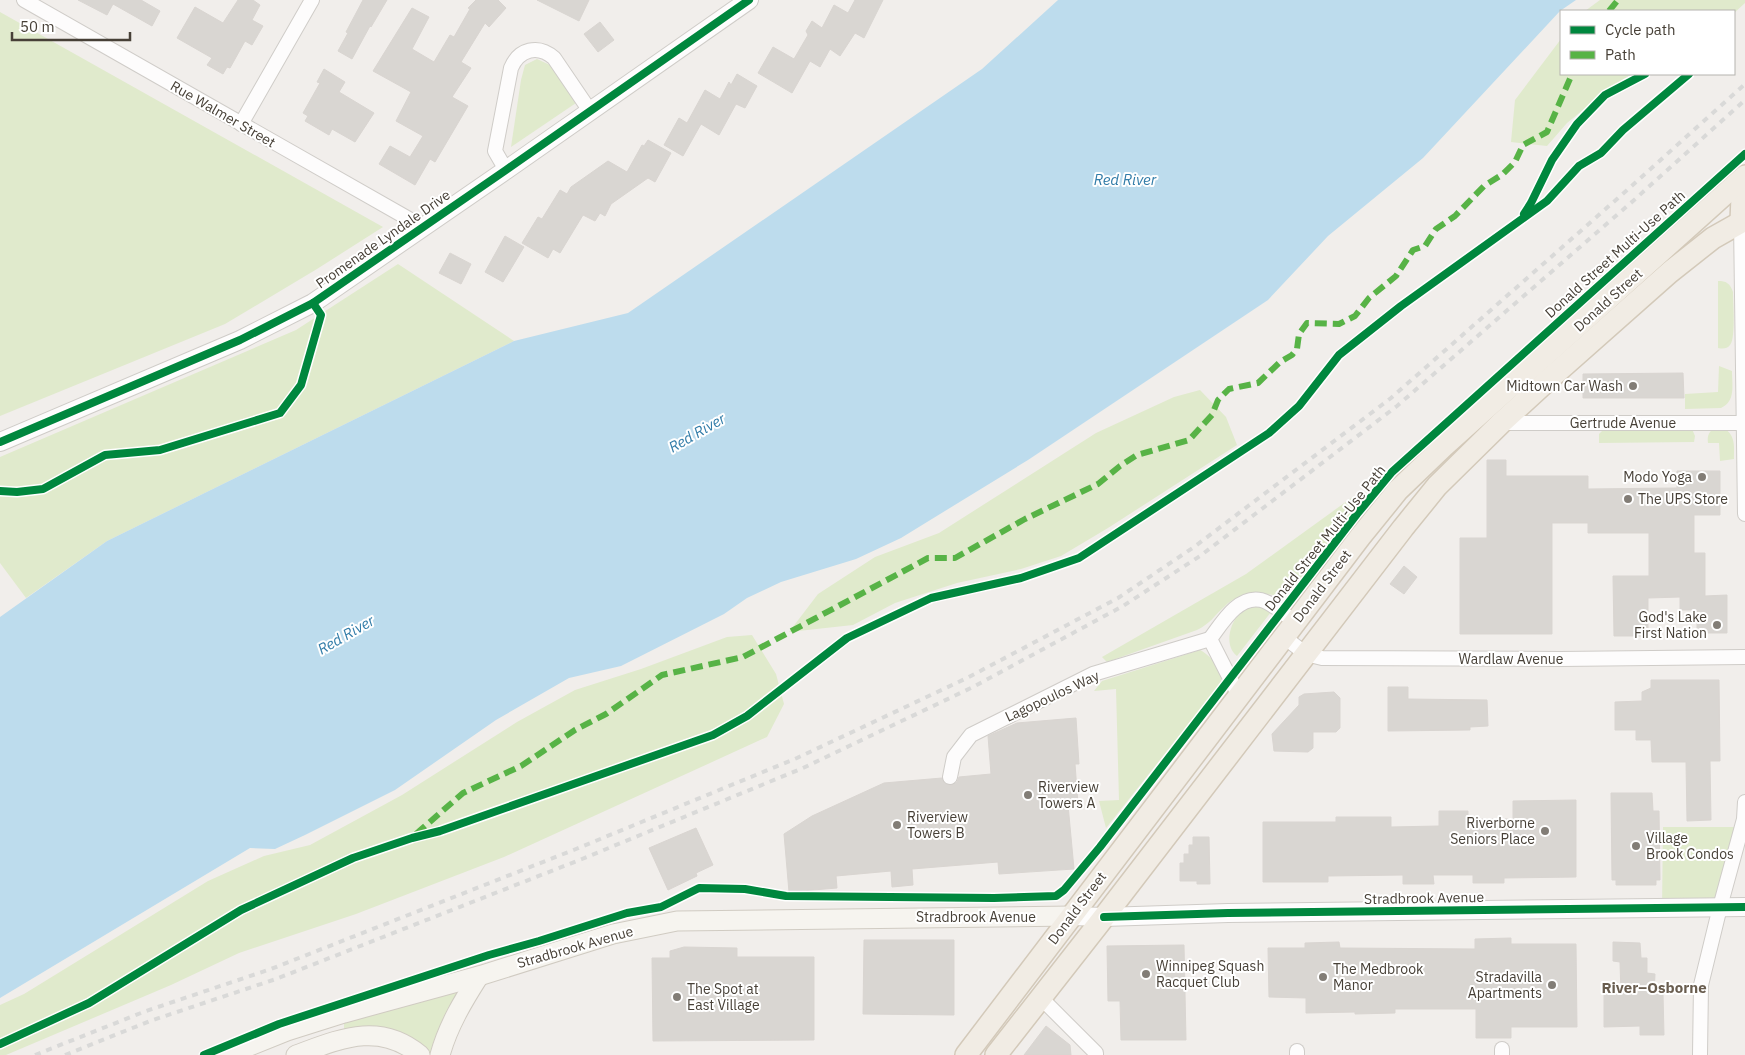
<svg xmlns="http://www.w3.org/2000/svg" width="1745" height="1055" viewBox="0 0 1745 1055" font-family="'IBM Plex Sans',sans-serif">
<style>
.green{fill:#e0eacc}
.water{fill:#bddced}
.building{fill:#d9d6d2;stroke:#d9d5d1}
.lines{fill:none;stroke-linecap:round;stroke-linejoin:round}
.minor-casing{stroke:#cfccc8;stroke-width:16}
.tertiary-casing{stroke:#cfccc8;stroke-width:20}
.secondary-casing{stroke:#d0cbc2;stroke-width:21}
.primary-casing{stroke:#d3c9b9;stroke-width:24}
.minor{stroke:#fdfcfc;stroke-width:14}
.tertiary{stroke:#fdfcfc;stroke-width:18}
.secondary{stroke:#f6f4ef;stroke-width:19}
.primary{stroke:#f1ece4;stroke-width:21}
.rail{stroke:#d9d9d8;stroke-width:4;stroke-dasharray:6 6;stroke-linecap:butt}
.quiet{stroke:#57b346;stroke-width:6;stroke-dasharray:12 6;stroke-linecap:butt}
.cycleway-casing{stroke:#fff;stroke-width:11}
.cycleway{stroke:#00873e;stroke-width:8}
.poi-dot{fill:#827d76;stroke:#fff;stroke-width:2}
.labels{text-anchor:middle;stroke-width:4;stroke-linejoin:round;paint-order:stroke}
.street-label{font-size:14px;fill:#474037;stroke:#fff}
.poi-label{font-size:14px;fill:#474037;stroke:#fff;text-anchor:start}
.water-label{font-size:15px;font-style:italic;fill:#317ca8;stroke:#fff}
.neighbourhood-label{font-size:15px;font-weight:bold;fill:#695d4f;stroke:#fff}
</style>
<rect width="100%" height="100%" fill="#f1eeeb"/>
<g class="green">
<polygon points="1600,0 1745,0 1745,3 1734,13 1734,11 1585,11"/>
<polygon points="0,12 383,227 317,269 225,324 0,416"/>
<polygon points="1561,39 1561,74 1632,74 1611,87 1567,123 1547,146 1511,142 1515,100"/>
<polygon points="537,59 550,65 576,103 511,147 521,80 525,65"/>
<polygon points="398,264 514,341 107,541 26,598 0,563 0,457 296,330"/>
<path d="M1718,281C1726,281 1730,283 1733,292C1733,302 1736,339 1730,345C1727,349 1723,349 1718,348Z"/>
<path d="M1719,366L1732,371C1732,385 1736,401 1721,408L1685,409V394L1718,392Z"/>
<polygon points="1200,390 1226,417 1237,445 1108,528 1061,556 1021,569 957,583 895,603 853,625 789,632 818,594 875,557 939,533 1096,433 1174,397"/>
<path d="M1715,427L1724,428C1736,436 1734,447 1734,459L1720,461L1719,443H1708C1707,435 1709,432 1715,427Z"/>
<polygon points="1604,429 1692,429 1695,436 1694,442 1599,443 1599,434"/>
<path d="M1354,496L1359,503L1286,597C1263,593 1242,589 1224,607C1213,617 1211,623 1197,630L1107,662L1102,657L1246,574Z"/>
<path d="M1259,605L1271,612L1237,656C1223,645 1230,619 1244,610C1249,606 1253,606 1259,605Z"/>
<polygon points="752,635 776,674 784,704 767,737 504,857 356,914 239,953 171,985 6,1055 0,1055 0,1005 24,994 208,881 264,856 310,845 402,795 517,722 575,690 641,669 727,637"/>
<path d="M1200,650C1211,656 1223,669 1221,683L1106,828L1099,801L1119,800L1116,689L1094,691L1102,681Z"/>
<polygon points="1663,827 1742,827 1720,907 1662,908"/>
<polygon points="479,976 440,1055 420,1055 412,1049 344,1039 344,1013"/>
</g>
<polygon class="water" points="1058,0 1576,0 1560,11 1423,158 1328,236 1268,300 1028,460 901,538 856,559 781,582 747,598 724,614 621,666 569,678 496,720 395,790 305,835 275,849 250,848 0,998 0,617 107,541 514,341 628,313 982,69"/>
<g class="building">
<polygon points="78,0 141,0 160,11 152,26 113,4 107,15"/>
<polygon points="238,0 253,0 260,5 252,20 263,26 252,45 245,41 230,68 227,67 223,74 207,65 212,58 177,38 195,7 223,23"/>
<polygon points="363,0 387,0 371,27 370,26 352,59 338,51 348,33 346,32"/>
<polygon points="476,0 498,0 506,8 489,27 485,23 461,62 471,68 452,97 468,106 435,162 430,159 415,185 379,164 390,146 410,157 423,136 396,121 411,92 373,71 412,8 429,17 412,49 434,62 450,35 454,37 470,9 468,8"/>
<polygon points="537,0 589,0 579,21"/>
<polygon points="855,0 883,0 864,38 855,33 840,56 830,49 820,67 810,61 792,93 758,73 773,47 794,59 808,35 806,31 812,21 822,28 834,5 848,13"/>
<polygon points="600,22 614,40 598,52 584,34"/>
<polygon points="324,69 345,82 339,92 374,113 355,142 332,129 329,135 305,121 308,116 303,113 320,83 317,82"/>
<polygon points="737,74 757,86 745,108 736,104 719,135 701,124 683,156 664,145 679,118 687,123 705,90 720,99 729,82 731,85"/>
<polygon points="648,140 671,153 655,182 648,178 611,204 605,216 600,213 595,221 583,215 560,253 553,249 548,258 522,243 538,217 542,219 560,190 567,194 571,187 608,161 627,172 642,145 644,146"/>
<polygon points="505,236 524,247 503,282 485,272"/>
<polygon points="450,253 471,264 461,284 439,273"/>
<polygon points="1683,373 1684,398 1583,398 1583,374"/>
<polygon points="1487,460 1506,460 1506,476 1588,476 1588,489 1677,488 1677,471 1720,471 1720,515 1694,515 1694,553 1705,553 1705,596 1727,595 1727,633 1697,633 1697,610 1680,610 1680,597 1648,598 1648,636 1614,636 1613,576 1649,576 1649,533 1588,533 1588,523 1552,523 1552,634 1460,634 1460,538 1487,538"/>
<polygon points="1404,566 1417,577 1404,594 1390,584"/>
<polygon points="1651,680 1719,680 1720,761 1710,761 1711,820 1687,821 1686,762 1652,762 1651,740 1636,740 1636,730 1615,730 1615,702 1642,701 1642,692 1651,688"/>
<polygon points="1388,687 1408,687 1408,699 1487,700 1488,726 1470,727 1470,730 1388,731"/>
<polygon points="1334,692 1340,698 1340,728 1336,732 1313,732 1313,748 1308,752 1274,751 1272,734 1299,705 1299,697 1304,694"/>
<polygon points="1076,718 1079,764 1075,764 1078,804 1068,805 1074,869 999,874 998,862 912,869 913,885 892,887 891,871 836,876 837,888 789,892 784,834 812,816 884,783 942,778 945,784 952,785 957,782 959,777 991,774 988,736 1017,723"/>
<polygon points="1611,793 1652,793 1653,811 1659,811 1660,880 1656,880 1656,885 1616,885 1616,880 1612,880"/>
<polygon points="1576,800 1576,877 1504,878 1504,883 1473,883 1473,875 1433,875 1434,884 1403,884 1403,875 1328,876 1328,882 1263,882 1263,822 1336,822 1336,817 1391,817 1391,827 1439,826 1439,811 1468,811 1468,819 1513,819 1513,801"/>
<polygon points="696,828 713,865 696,873 697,876 668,890 649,848"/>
<polygon points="1193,837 1209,837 1210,884 1197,884 1197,881 1180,881 1180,863 1184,863 1184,854 1189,854 1189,845 1193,845"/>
<polygon points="1511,938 1511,944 1576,944 1577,1027 1511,1027 1511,1038 1476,1038 1476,1009 1395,1009 1395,1013 1355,1014 1355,1012 1306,1013 1306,998 1269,997 1268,948 1305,948 1305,943 1339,942 1340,948 1475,949 1475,939"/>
<polygon points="864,940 954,940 954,1015 863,1014"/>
<polygon points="1613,942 1640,943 1641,958 1647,958 1647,973 1655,974 1654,994 1663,994 1664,1035 1640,1035 1640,1026 1604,1027 1604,994 1621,994 1620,962 1613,961"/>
<polygon points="1184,945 1186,1040 1121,1040 1120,1001 1108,1001 1107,946"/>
<polygon points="684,947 737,948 737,957 814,957 814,1040 653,1041 652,958 670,958 670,951"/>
<polygon points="1046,1026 1070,1045 1071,1055 1024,1055"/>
</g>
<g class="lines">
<defs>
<g id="minor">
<polyline points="24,0 423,227"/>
<polyline points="241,124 312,0"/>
<path d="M506,170L495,151L511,68C519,49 538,44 554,58L590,111"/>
<polyline points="1741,222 1745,514"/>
<polyline points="1501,423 1745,423"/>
<polyline points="1284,637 1306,654 1322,658 1560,659 1745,657"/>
<path d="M1239,696L1210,639C1222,623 1238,595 1261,600C1273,603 1285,615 1295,622"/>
<polyline points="950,777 954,757 971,735 1093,674 1210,639"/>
<polyline points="1041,998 1096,1053 1096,1055"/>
<polyline points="1502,1049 1502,1055"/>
<polyline points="1297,1051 1297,1055"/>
<polyline points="1700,1055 1701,985 1720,907 1744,819 1745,802"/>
</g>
<g id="tertiary">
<polyline points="0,442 240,340 313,303 506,170 749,0"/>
<polyline points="1072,916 1104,917 1228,913 1745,907"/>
</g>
<g id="secondary">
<polyline points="227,1055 287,1031 344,1013 479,976 613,934 677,921 1072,916"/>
<path d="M296,1055C340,1039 379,1021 420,1055"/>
<path d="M440,1055C448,1026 463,1001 479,976"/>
</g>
<g id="primary">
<polyline points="1741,222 1742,196 1745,178"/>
<polyline points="966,1055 1360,537 1398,490 1444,446 1745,176"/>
<polyline points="996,1055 1104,917 1403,528 1437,486 1501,423 1548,380 1670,272 1713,238 1745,220"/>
</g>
</defs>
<use href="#minor" class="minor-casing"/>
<use href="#tertiary" class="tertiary-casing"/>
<use href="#secondary" class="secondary-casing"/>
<use href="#primary" class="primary-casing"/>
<use href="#minor" class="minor"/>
<use href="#tertiary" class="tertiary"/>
<use href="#secondary" class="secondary"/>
<use href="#primary" class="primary"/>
<g class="rail">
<polyline points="35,1055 146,1011 271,969 576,849 797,758 967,678 1118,598 1194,547 1391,398 1626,191 1745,84"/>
<polyline points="65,1055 150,1021 276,979 582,859 803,768 973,687 1123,606 1200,556 1397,406 1633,201 1745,100"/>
</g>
<g class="quiet">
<polyline points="1609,11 1618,0"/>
<polyline points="416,834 463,793 521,766 575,730 606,714 662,675 743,657 928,558 955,558 1025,519 1098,484 1120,466 1137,455 1189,440 1212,415 1218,400 1229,389 1258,383 1280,362 1292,355 1297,349 1299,334 1307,323 1339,324 1355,316 1369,298 1396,276 1413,250 1425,246 1436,229 1455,216 1484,186 1503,174 1515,162 1523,145 1547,132 1572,74"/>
</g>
<defs>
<g id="cycleway">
<polyline points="1524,214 1531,203 1552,160 1577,124 1605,95 1645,74"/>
<polyline points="0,442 240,340 313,303 506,170 749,0"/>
<polyline points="0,491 17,492 43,489 105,455 160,450 280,413 301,385 321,315 313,303"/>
<polyline points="1104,917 1228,913 1745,907"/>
<polyline points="0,1044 89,1003 241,910 353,858 412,838 440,831 713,735 747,716 847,638 931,598 1021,578 1079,558 1269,433 1299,406 1339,355 1401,306 1547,201 1579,166 1601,153 1623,130 1689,74"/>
<polyline points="204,1055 279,1024 489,955 539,941 627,913 661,907 699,888 745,889 786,896 994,898 1056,896 1064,890 1100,847 1357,514 1392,472 1745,154"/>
</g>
</defs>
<use href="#cycleway" class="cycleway-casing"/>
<use href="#cycleway" class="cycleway"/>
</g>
<g class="poi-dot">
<circle cx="1633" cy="386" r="5"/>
<circle cx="1702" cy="477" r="5"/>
<circle cx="1628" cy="499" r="5"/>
<circle cx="1717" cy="625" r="5"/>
<circle cx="1028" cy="795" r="5"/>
<circle cx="897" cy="825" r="5"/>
<circle cx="1545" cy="831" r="5"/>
<circle cx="1636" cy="846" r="5"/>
<circle cx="1146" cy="974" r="5"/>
<circle cx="1323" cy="977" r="5"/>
<circle cx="1552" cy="985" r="5"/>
<circle cx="677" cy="997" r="5"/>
</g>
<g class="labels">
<g class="street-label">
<text transform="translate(223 114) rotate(30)" y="5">Rue Walmer Street</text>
<text transform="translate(383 239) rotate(-35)" y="5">Promenade Lyndale Drive</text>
<text transform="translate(1615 254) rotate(-42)" y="5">Donald Street Multi-Use Path</text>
<text transform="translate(1608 300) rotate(-42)" y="5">Donald Street</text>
<text x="1623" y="428">Gertrude Avenue</text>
<text transform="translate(1325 538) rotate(-51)" y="5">Donald Street Multi-Use Path</text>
<text transform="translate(1322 586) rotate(-53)" y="5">Donald Street</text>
<text x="1511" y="664">Wardlaw Avenue</text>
<text transform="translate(1052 696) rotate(-25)" y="5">Lagopoulos Way</text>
<text transform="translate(1424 898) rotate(-1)" y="5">Stradbrook Avenue</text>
<text transform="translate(1077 908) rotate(-53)" y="5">Donald Street</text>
<text x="976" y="922">Stradbrook Avenue</text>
<text transform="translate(575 947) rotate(-16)" y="5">Stradbrook Avenue</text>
</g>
<g class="poi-label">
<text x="1623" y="391" text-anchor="end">Midtown Car Wash</text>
<text x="1692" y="482" text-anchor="end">Modo Yoga</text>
<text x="1638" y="504">The UPS Store</text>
<text x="1707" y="622" text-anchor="end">God's Lake<tspan x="1707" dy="16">First Nation</tspan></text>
<text x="1038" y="792">Riverview<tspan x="1038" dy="16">Towers A</tspan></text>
<text x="907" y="822">Riverview<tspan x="907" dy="16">Towers B</tspan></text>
<text x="1535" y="828" text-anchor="end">Riverborne<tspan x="1535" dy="16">Seniors Place</tspan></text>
<text x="1646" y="843">Village<tspan x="1646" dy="16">Brook Condos</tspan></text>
<text x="1156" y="971">Winnipeg Squash<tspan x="1156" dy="16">Racquet Club</tspan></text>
<text x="1333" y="974">The Medbrook<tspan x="1333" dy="16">Manor</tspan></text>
<text x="1542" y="982" text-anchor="end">Stradavilla<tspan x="1542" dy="16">Apartments</tspan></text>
<text x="687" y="994">The Spot at<tspan x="687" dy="16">East Village</tspan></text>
</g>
<g class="water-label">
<text x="1125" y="185">Red River</text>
<text transform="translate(697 433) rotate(-30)" y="5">Red River</text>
<text transform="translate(346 635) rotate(-30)" y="5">Red River</text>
</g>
<g class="neighbourhood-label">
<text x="1654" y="993">River–Osborne</text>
</g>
</g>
<rect x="1560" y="10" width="175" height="65" fill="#ffffff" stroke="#b5b3af"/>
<rect x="1570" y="26" width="25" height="8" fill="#00873e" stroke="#b5b3af"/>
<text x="1605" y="35" font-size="15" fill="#474037">Cycle path</text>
<rect x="1570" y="51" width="25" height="8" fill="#57b346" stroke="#b5b3af"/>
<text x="1605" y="60" font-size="15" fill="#474037">Path</text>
<path d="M12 32v8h118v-8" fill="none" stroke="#474037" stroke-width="2.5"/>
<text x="20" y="32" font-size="15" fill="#474037" stroke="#ffffff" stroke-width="4" paint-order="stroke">50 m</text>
</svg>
